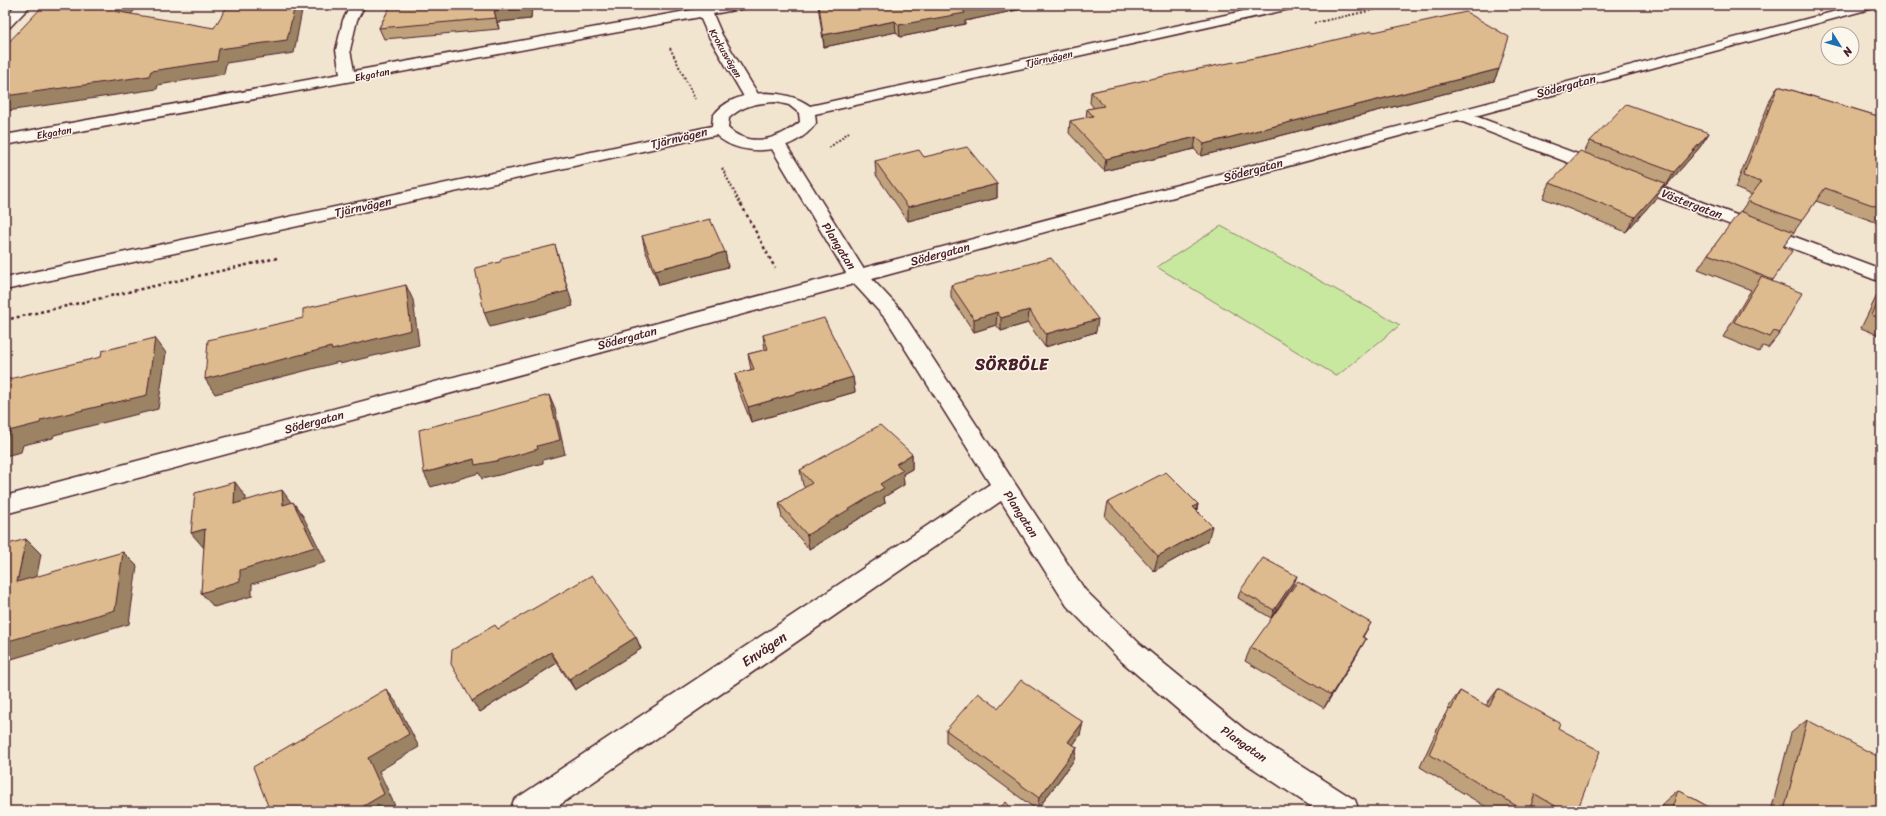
<svg xmlns="http://www.w3.org/2000/svg" width="1886" height="816" viewBox="0 0 1886 816" font-family="Sriracha,sans-serif">
<style>
.green{fill:#c8e8a0;stroke:#898466}
.lines{fill:none;stroke-linecap:round;stroke-linejoin:round}
.street-casing{stroke:#4a1f2b;stroke-width:3}
.secondary-casing{stroke:#4a1f2b;stroke-width:3}
.path-far1{stroke:#4a1f2b;stroke-width:2;stroke-dasharray:2 2;stroke-linecap:butt}
.path{stroke:#4a1f2b;stroke-width:2.5;stroke-dasharray:3 3;stroke-linecap:butt}
.street{fill:#fbf7ec;fill-rule:evenodd}
.secondary{fill:#fbf7ec;fill-rule:evenodd}
.wall{fill:#bfa17b;stroke:#4a1f2b}
.shaded-wall{fill:#9b8364;stroke:#4a1f2b}
.building{fill:#debb8f;stroke:#4a1f2b}
.labels{text-anchor:middle;stroke-width:3;stroke-linejoin:round;paint-order:stroke}
.far-street-label{font-size:10px;fill:#4a1f2b;stroke:#fbf7ec}
.street-label{font-size:12px;fill:#4a1f2b;stroke:#fbf7ec}
.near-street-label{font-size:14px;fill:#4a1f2b;stroke:#fbf7ec}
.district-label{font-size:16px;font-weight:bold;letter-spacing:1px;fill:#4a1f2b;stroke:#fbf7ec}
</style>
<rect width="100%" height="100%" fill="#f2e5d0"/>
<filter id="ink" filterUnits="userSpaceOnUse"><feTurbulence type="fractalNoise" baseFrequency=".025" numOctaves="2"/><feDisplacementMap in="SourceGraphic" scale="8" xChannelSelector="R" yChannelSelector="G"/><feConvolveMatrix kernelMatrix="1 2 1 2 8 2 1 2 1" color-interpolation-filters="sRGB"/></filter>
<g filter="url(#ink)">
<polygon class="green" points="1221,226 1400,325 1337,376 1157,267"/>
<g class="lines">
<defs>
<g id="street">
<polygon points="16,5 31,5 10,27 5,28 5,16"/>
<polygon points="351,5 365,5 357,20 350,50 354,71 697,9 695,5 709,5 710,6 747,5 745,8 713,14 722,35 761,99 759,102 753,104 747,102 708,35 700,17 5,145 5,135 340,74 336,50 343,20"/>
<polygon points="1859,5 1881,6 1475,116 1607,165 1610,169 1607,173 1601,174 1595,173 1458,120 872,279 901,310 1085,590 1140,644 1244,729 1355,800 1359,811 1318,811 1224,749 1120,660 1067,606 1001,501 551,811 510,811 514,800 990,484 887,320 854,284 5,514 5,496 846,273 769,144 771,140 777,139 783,140 863,268"/>
<polygon points="1632,176 1881,269 1881,282 1626,185 1623,181 1626,177"/>
</g>
<path id="secondary" d="M1271,5H1297L1295,8L1290,9L815,114L816,123C796,153 742,160 716,135L5,290V278L712,126L713,116C732,88 785,87 810,106ZM776,102L789,105L799,113L800,122C779,139 750,149 728,128L729,118C743,105 757,103 776,102Z"/>
</defs>
<use href="#street" class="street-casing"/>
<use href="#secondary" class="secondary-casing"/>
<g class="path-far1">
<polyline points="1314,23 1396,5"/>
<polyline points="670,48 695,99"/>
<polyline points="829,148 849,132"/>
<polyline points="722,168 741,205"/>
</g>
<g class="path">
<polyline points="741,204 775,268"/>
<polyline points="5,320 277,258"/>
</g>
<use href="#street" class="street"/>
<use href="#secondary" class="secondary"/>
</g>
<g class="wall">
<polygon points="391,5 532,5 531,19 497,22 499,29 384,39 379,28"/>
<polygon points="818,5 1022,5 1022,9 965,21 965,24 900,37 896,32 824,47"/>
<polygon points="1374,32 1499,69 1494,81 1201,156 1194,149 1104,171 1069,133 1070,121 1086,118 1087,109 1094,108 1090,103 1091,92 1280,53"/>
<polygon points="1778,86 1881,117 1881,224 1816,201 1783,247 1773,280 1772,281 1780,333 1768,348 1763,346 1759,352 1723,337 1751,290 1698,269 1708,254 1741,211 1752,195 1735,188 1771,98"/>
<polygon points="1709,133 1700,147 1666,186 1663,185 1656,198 1626,232 1543,198 1550,183 1584,153 1590,141"/>
<polygon points="924,157 997,184 997,198 908,221 876,175 875,161"/>
<polygon points="642,236 725,252 728,267 659,285 645,250"/>
<polygon points="951,285 1096,332 1045,347 1028,323 1001,331 996,325 974,332 951,298"/>
<polygon points="1881,287 1881,336 1861,328"/>
<polygon points="763,335 853,377 855,392 751,422 738,389 735,374 751,370 748,354 765,350"/>
<polygon points="912,454 912,469 903,474 904,485 884,497 885,503 809,549 782,518 779,503 805,488 803,485 800,470"/>
<polygon points="1108,502 1198,504 1197,510 1208,541 1154,571 1105,517"/>
<polygon points="1294,584 1271,618 1238,598 1240,591"/>
<polygon points="1371,623 1363,637 1366,639 1358,653 1324,708 1245,661 1251,647"/>
<polygon points="498,629 636,637 641,649 575,690 557,663 480,712 472,701"/>
<polygon points="1498,689 1558,728 1577,811 1530,811 1529,810 1529,811 1493,811 1420,767 1440,723 1446,713 1450,705 1460,691 1486,706 1488,702"/>
<polygon points="1807,720 1881,811 1771,811 1791,733"/>
<polygon points="1083,722 1080,735 1073,745 1077,747 1074,760 1037,810 946,743 946,730"/>
<polygon points="1678,790 1716,811 1661,811 1664,802"/>
</g>
<g class="shaded-wall">
<polygon points="119,5 140,5 121,24 113,11"/>
<polygon points="295,5 303,5 294,53 226,63 224,74 158,85 157,89 7,111 5,108 5,92 219,49"/>
<polygon points="528,5 532,5 531,19 497,22 499,29 494,11"/>
<polygon points="987,5 1022,5 1022,9 965,21 965,24 900,37 899,25 963,10"/>
<polygon points="895,21 896,32 824,47 823,35"/>
<polygon points="1499,69 1494,81 1201,156 1204,144"/>
<polygon points="1709,133 1700,147 1666,186 1674,172"/>
<polygon points="1196,137 1194,149 1104,171 1106,159"/>
<polygon points="1665,183 1656,198 1626,232 1635,217"/>
<polygon points="997,184 997,198 908,221 908,207"/>
<polygon points="555,245 573,306 490,327 484,312"/>
<polygon points="725,252 728,267 659,285 655,270"/>
<polygon points="406,285 413,300 419,345 340,364 339,362 215,394 205,379"/>
<polygon points="1029,310 1028,323 1001,331 1001,318"/>
<polygon points="997,312 996,325 974,332 974,319"/>
<polygon points="1098,319 1096,332 1045,347 1046,334"/>
<polygon points="155,338 166,353 158,409 54,435 53,438 23,445 21,452 5,456 5,438 9,431 41,420"/>
<polygon points="853,377 855,392 751,422 748,407"/>
<polygon points="549,395 555,409 565,454 543,460 543,463 503,474 482,479 479,473 431,487 424,473 474,459 537,446"/>
<polygon points="912,454 912,469 903,474 904,485 884,497 885,503 809,549 807,535 880,484 896,464"/>
<polygon points="235,482 246,497 246,519 234,504"/>
<polygon points="282,490 293,505 283,505"/>
<polygon points="293,502 303,516 326,562 252,584 252,596 214,607 201,593 240,570"/>
<polygon points="1198,504 1194,519 1193,507"/>
<polygon points="1212,526 1208,541 1154,571 1158,556"/>
<polygon points="205,529 204,548 191,533"/>
<polygon points="26,539 41,554 33,596 17,582"/>
<polygon points="123,552 137,566 129,624 5,661 5,642"/>
<polygon points="1297,576 1294,584 1271,618 1274,610"/>
<polygon points="636,637 641,649 575,690 569,679"/>
<polygon points="1366,639 1358,653 1324,708 1331,695"/>
<polygon points="551,652 557,663 480,712 472,701"/>
<polygon points="386,689 396,702 419,747 379,771 395,806 386,811 355,811 368,758"/>
<polygon points="1083,722 1080,735 1066,755 1068,742"/>
<polygon points="1077,747 1074,760 1037,810 1039,798"/>
</g>
<g class="building">
<polygon points="44,5 119,5 113,11 214,28 228,5 295,5 287,40 219,49 217,61 151,71 149,76 5,96 5,46"/>
<polygon points="391,5 528,5 528,8 494,11 496,18 379,28"/>
<polygon points="819,5 987,5 963,10 965,13 899,25 895,21 823,35"/>
<polygon points="1466,12 1509,37 1499,69 1204,144 1196,137 1106,159 1070,121 1093,116 1087,109 1104,106 1091,92 1173,74 1280,53 1372,31 1374,32"/>
<polygon points="1778,86 1881,117 1881,208 1825,188 1802,221 1747,201 1761,182 1743,176"/>
<polygon points="1626,104 1709,133 1674,172 1590,141"/>
<polygon points="967,147 997,184 908,207 875,161 919,150 924,157"/>
<polygon points="1580,151 1665,183 1635,217 1550,183"/>
<polygon points="1740,211 1794,232 1783,247 1792,251 1773,280 1708,254"/>
<polygon points="710,219 725,252 655,270 642,236"/>
<polygon points="555,245 568,291 484,312 475,268 500,262 502,258"/>
<polygon points="1051,258 1098,319 1046,334 1029,310 1001,318 997,312 974,319 951,285"/>
<polygon points="1761,277 1802,293 1780,333 1774,331 1770,337 1734,322"/>
<polygon points="406,285 411,330 332,350 331,347 205,379 208,340 303,318 303,309"/>
<polygon points="1881,296 1881,319 1872,315"/>
<polygon points="824,318 853,377 748,407 735,374 754,369 748,354 768,349 763,335"/>
<polygon points="155,338 147,395 41,420 40,423 9,431 7,438 5,438 5,380 101,357 102,351"/>
<polygon points="549,395 560,440 537,446 538,449 496,461 475,465 474,459 424,473 419,430"/>
<polygon points="880,425 912,454 896,464 903,470 880,484 884,488 807,535 779,503 812,483 800,470"/>
<polygon points="1166,472 1198,504 1193,507 1212,526 1158,556 1108,502"/>
<polygon points="235,482 234,504 282,490 283,505 293,502 315,547 240,570 240,581 201,593 205,529 191,533 195,493"/>
<polygon points="26,539 17,582 123,552 115,610 5,642 5,545"/>
<polygon points="1263,558 1297,576 1274,610 1240,591"/>
<polygon points="592,575 636,637 569,679 551,652 472,701 451,664 452,650 495,625 498,629"/>
<polygon points="1298,581 1371,623 1362,637 1366,639 1331,695 1251,647"/>
<polygon points="1021,680 1083,722 1068,742 1077,747 1039,798 946,730 978,693 998,708"/>
<polygon points="386,689 409,734 368,758 384,794 355,811 270,811 253,767"/>
<polygon points="1498,689 1560,723 1558,728 1600,751 1577,811 1564,811 1535,794 1529,811 1525,811 1429,754 1449,709 1451,710 1460,691 1489,707"/>
<polygon points="1807,720 1881,758 1881,811 1784,811"/>
<polygon points="1678,790 1716,811 1671,811"/>
<polygon points="1006,802 1014,811 996,811"/>
</g>
</g>
<g class="labels">
<g class="far-street-label">
<text transform="translate(726 53) rotate(60)" y="4">Krokusvägen</text>
<text transform="translate(1049 58) rotate(-12)" y="4">Tjärnvägen</text>
<text transform="translate(372 74) rotate(-11)" y="4">Ekgatan</text>
<text transform="translate(54 132) rotate(-10)" y="4">Ekgatan</text>
</g>
<g class="street-label">
<text transform="translate(1566 86) rotate(-15)" y="4">Södergatan</text>
<text transform="translate(679 138) rotate(-13)" y="4">Tjärnvägen</text>
<text transform="translate(1253 170) rotate(-15)" y="4">Södergatan</text>
<text transform="translate(1692 204) rotate(21)" y="4">Västergatan</text>
<text transform="translate(363 207) rotate(-12)" y="4">Tjärnvägen</text>
<text transform="translate(839 246) rotate(58)" y="4">Plangatan</text>
<text transform="translate(940 254) rotate(-15)" y="4">Södergatan</text>
<text transform="translate(627 338) rotate(-15)" y="4">Södergatan</text>
<text transform="translate(314 422) rotate(-15)" y="4">Södergatan</text>
<text transform="translate(1021 514) rotate(57)" y="4">Plangatan</text>
<text transform="translate(1244 744) rotate(35)" y="4">Plangatan</text>
</g>
<g class="near-street-label">
<text transform="translate(764 649) rotate(-34)" y="5">Envägen</text>
</g>
<g class="district-label">
<text x="1012" y="370">SÖRBÖLE</text>
</g>
</g>
<rect width="1886" height="816" fill="none" stroke="#fbf7ec" stroke-width="20"/>
<rect x="10" y="10" width="1866" height="796" fill="none" stroke="#4a1f2b" stroke-width="1.5" filter="url(#ink)"/>
<g transform="translate(1840 46) rotate(127)"><circle r="19" fill="#fbf7ec" stroke="#b4a19f"/>
<path d="M0-3L7 15L0 10L-7 15Z" fill="#1f6fb2"/>
<text y="-6" font-size="11" font-weight="bold" text-anchor="middle" fill="#4a1f2b">N</text>
</g>
</svg>
